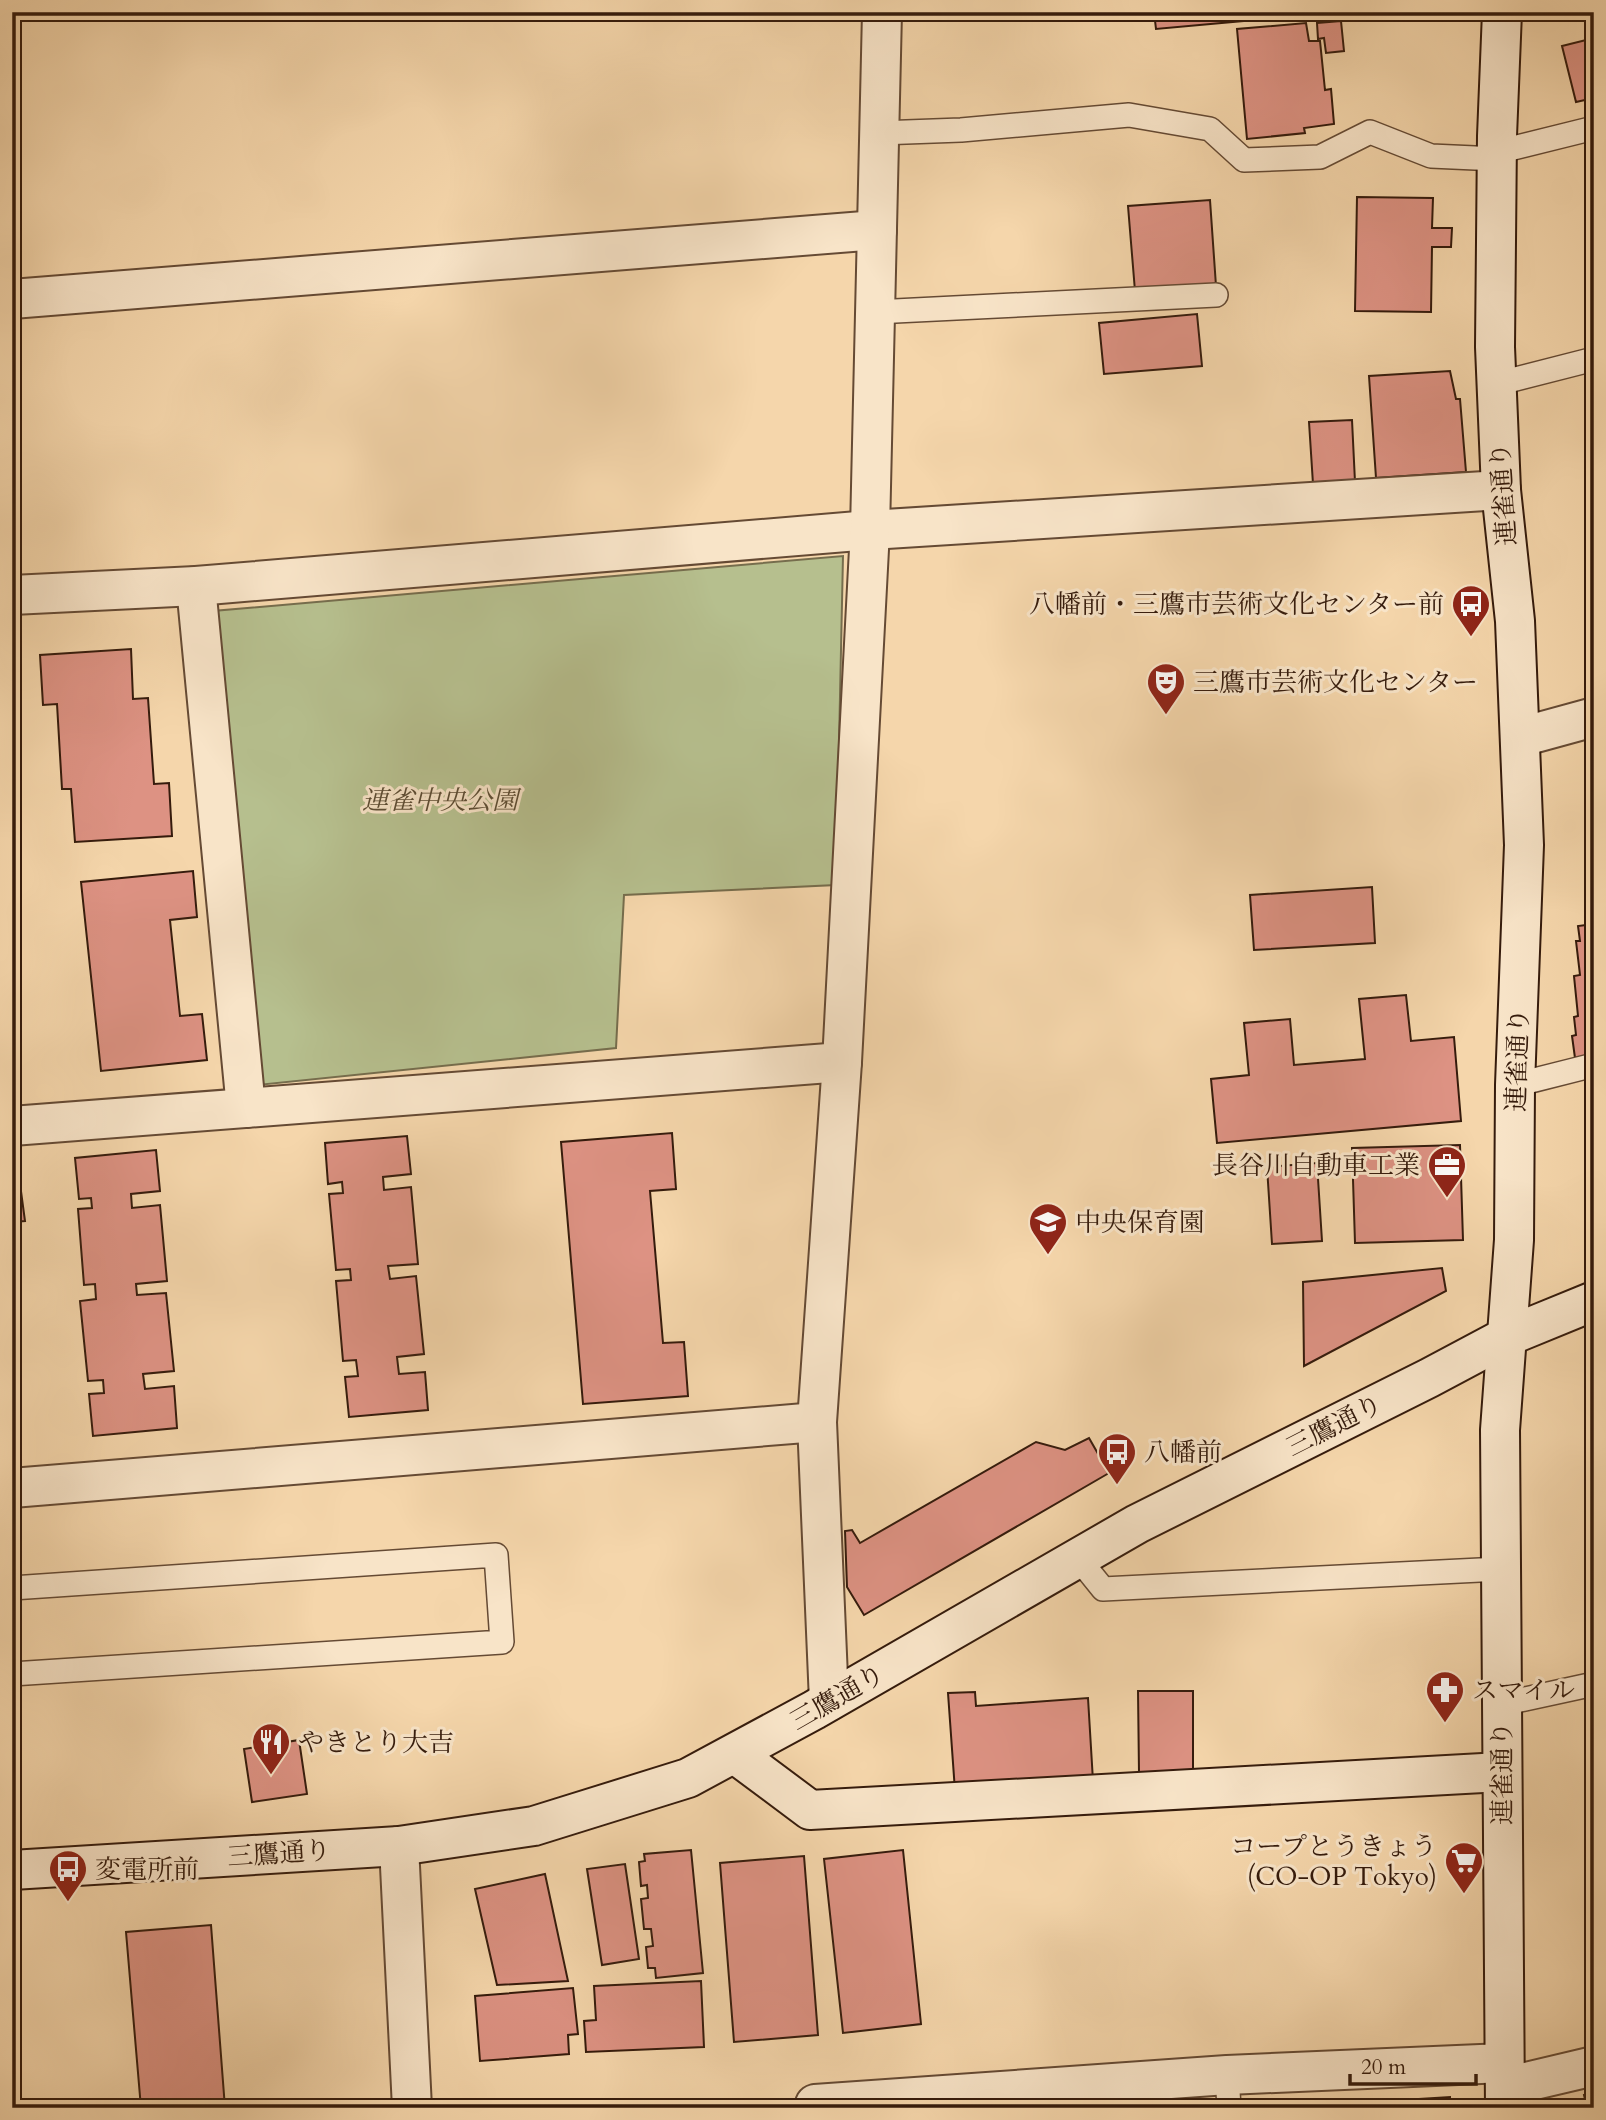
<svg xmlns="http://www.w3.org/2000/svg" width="1606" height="2120" viewBox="0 0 1606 2120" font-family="Cardo,'Noto Serif JP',serif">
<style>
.green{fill:#b6bf8e;stroke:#766d4d;stroke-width:2}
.building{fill:#dd9283;stroke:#351b0c;stroke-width:2}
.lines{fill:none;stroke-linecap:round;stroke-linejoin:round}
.service-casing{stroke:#654a34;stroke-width:26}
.minor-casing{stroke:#654a34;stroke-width:42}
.secondary-casing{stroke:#351b0c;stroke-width:42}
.service{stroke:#f8e4c8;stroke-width:23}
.minor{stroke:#f8e4c8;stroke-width:38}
.secondary{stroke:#f8e4c8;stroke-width:38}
.labels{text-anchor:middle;stroke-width:6;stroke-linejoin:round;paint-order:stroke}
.street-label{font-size:26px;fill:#351b0c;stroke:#f8e4c8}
.poi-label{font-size:26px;fill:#351b0c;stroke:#f8e4c8;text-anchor:start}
.park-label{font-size:26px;font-style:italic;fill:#5c4c33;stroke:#f8e4c8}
</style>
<rect width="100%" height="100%" fill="#f5d6ab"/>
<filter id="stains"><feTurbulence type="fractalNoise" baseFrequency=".00286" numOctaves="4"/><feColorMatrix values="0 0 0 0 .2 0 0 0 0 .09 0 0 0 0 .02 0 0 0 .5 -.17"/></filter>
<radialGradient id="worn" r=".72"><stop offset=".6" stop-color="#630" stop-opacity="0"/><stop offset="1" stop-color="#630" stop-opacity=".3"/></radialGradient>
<polygon class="green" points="843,556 836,885 624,895 616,1048 258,1085 213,611"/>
<g class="building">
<polygon points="1154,12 1253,12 1254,20 1156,29"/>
<polygon points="1341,21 1344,51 1326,53 1324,38 1318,39 1317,23"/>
<polygon points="1306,23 1309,41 1320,41 1325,90 1331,89 1334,124 1304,128 1305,133 1247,139 1237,29"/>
<polygon points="1594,38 1594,98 1576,102 1562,46"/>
<polygon points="1357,197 1433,198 1432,228 1452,228 1451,247 1432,247 1431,312 1355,311"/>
<polygon points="1210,200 1216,286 1135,291 1128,206"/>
<polygon points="1197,314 1202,366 1104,374 1099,323"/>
<polygon points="1450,371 1456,399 1460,399 1466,472 1376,478 1369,376"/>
<polygon points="1352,420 1355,482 1313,484 1309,422"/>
<polygon points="131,649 133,699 148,698 154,784 169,783 172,836 75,842 71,789 62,789 57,704 43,705 40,655"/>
<polygon points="193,871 197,917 170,920 180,1016 202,1014 207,1060 101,1071 81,882"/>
<polygon points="1372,887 1375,943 1254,950 1250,895"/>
<polygon points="1594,924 1594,1055 1575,1058 1572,1036 1576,1035 1574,1017 1578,1016 1574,976 1580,975 1576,941 1580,941 1578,926"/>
<polygon points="1406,995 1411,1041 1454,1037 1461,1121 1217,1143 1211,1079 1249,1075 1244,1023 1290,1019 1294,1065 1365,1059 1359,999"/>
<polygon points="672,1133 676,1189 650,1191 663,1343 684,1342 688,1396 583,1404 561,1142"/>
<polygon points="407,1136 411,1174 383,1177 384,1190 411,1187 418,1264 388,1266 390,1279 416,1276 424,1354 397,1357 399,1374 425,1372 428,1410 349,1417 345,1377 358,1376 356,1360 343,1361 336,1281 351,1280 350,1269 336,1270 329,1194 343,1193 342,1182 328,1184 325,1143"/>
<polygon points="1460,1145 1463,1240 1355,1243 1352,1148"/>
<polygon points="156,1150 160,1191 131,1194 132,1208 160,1205 167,1281 136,1284 137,1295 166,1293 174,1371 143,1374 145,1389 174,1386 177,1428 93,1436 89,1394 104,1393 103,1380 88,1381 80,1301 96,1299 95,1284 84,1285 78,1209 92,1208 91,1198 79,1199 75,1158"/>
<polygon points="1317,1163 1322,1241 1272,1244 1267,1167"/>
<polygon points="18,1169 25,1221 12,1222 12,1170"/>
<polygon points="1442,1268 1446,1291 1304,1366 1303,1282"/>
<polygon points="1089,1438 1109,1473 864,1615 847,1587 845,1531 852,1530 860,1543 1036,1442 1065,1450"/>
<polygon points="1138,1691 1193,1691 1193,1772 1139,1772"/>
<polygon points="975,1692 976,1706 1088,1698 1093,1781 955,1791 948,1693"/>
<polygon points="299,1740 307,1794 252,1802 244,1749"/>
<polygon points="691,1850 703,1973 656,1978 655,1968 648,1968 646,1947 653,1946 651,1929 644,1929 641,1899 648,1898 647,1885 641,1886 639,1862 645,1861 644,1854"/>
<polygon points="903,1850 921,2024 843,2033 824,1859"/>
<polygon points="804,1856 818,2035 734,2042 720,1863"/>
<polygon points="625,1864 639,1959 602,1965 587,1869"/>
<polygon points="545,1874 568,1981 497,1985 475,1889"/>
<polygon points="1594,1883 1594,1914 1587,1884"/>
<polygon points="211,1925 225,2108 141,2108 126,1932"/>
<polygon points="701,1981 704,2047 586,2052 584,2021 596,2020 594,1986"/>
<polygon points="573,1988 578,2034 568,2035 569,2054 480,2061 475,1996"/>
<polygon points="1594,2092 1594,2108 1587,2108 1584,2095"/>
<polygon points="1450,2097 1450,2108 1272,2108"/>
</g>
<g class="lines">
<defs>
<g id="service">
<polyline points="879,133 961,130 1129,115 1210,129 1244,160 1320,157 1370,132 1431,156 1497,159"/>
<polyline points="1497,152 1594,128"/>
<polyline points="875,312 1216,295"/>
<polyline points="1496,384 1594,359"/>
<polyline points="1515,1085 1594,1065"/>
<polyline points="1078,1558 1103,1589 1500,1569"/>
<polyline points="12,1588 496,1555 502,1642 12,1674"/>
<polyline points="1502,1704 1594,1684"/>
<polyline points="1227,2075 1229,2108"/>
</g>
<g id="minor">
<polyline points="12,299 877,230"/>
<polyline points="196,586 246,1108"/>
<polyline points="12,595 196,586 870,530 1501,490"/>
<polyline points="1521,737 1594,717"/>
<polyline points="12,1126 842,1062"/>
<polyline points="12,1488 817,1422"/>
<polyline points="829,1701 817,1422 842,1062 870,530 882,12"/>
<polyline points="399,1846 412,2108"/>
<polyline points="1505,2087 1594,2066"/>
<polyline points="816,2108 815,2104 1227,2075 1504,2063"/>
</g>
<g id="secondary">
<polyline points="1502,12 1497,136 1495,347 1501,490 1515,621 1524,845 1515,1085 1514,1240 1500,1430 1505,2108"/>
<polyline points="735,1754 810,1810 1501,1772"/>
<polyline points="12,1870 399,1846 534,1826 688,1778 814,1710 1137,1524 1429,1378 1506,1337 1594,1301"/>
</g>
</defs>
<use href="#service" class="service-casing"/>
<use href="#minor" class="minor-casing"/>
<use href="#secondary" class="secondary-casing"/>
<use href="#service" class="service"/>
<use href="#minor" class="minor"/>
<use href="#secondary" class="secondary"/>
</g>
<defs>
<symbol id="bus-pin" viewBox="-11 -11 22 30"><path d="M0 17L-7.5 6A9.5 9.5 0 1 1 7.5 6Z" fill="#8f2418" stroke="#f8e4c8"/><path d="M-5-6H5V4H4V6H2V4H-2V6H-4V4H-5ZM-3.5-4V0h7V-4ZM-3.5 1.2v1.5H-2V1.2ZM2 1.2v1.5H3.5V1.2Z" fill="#fff"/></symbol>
<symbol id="theatre-pin" viewBox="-11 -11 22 30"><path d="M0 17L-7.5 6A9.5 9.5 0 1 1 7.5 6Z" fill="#8f2418" stroke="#f8e4c8"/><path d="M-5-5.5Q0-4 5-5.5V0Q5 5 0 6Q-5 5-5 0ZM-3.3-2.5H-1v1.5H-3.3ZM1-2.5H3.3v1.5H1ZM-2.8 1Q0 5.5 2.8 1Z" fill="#fff"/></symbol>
<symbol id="office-pin" viewBox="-11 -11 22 30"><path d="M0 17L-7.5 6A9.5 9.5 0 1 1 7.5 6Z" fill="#8f2418" stroke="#f8e4c8"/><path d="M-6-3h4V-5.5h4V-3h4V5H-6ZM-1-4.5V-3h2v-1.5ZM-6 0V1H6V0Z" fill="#fff"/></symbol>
<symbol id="school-pin" viewBox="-11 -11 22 30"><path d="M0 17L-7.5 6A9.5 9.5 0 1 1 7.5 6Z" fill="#8f2418" stroke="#f8e4c8"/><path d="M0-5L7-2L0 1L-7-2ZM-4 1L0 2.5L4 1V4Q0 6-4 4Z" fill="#fff"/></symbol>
<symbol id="pharmacy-pin" viewBox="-11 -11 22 30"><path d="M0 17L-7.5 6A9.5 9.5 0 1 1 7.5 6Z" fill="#8f2418" stroke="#f8e4c8"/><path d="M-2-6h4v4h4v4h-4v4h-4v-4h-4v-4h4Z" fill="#fff"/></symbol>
<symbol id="restaurant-pin" viewBox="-11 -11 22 30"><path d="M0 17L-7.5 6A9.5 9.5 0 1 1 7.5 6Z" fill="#8f2418" stroke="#f8e4c8"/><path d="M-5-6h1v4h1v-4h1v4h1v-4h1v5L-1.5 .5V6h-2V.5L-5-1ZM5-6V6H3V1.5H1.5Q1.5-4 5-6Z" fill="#fff"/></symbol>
<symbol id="supermarket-pin" viewBox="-11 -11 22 30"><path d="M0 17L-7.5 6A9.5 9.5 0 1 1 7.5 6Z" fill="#8f2418" stroke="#f8e4c8"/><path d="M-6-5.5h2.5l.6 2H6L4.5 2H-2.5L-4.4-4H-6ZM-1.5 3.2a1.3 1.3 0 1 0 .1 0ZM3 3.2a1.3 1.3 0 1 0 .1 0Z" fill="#fff"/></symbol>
</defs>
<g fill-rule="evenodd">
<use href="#bus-pin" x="1449" y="582" width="44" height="60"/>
<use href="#theatre-pin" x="1144" y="660" width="44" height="60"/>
<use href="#office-pin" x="1425" y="1143" width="44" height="60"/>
<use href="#school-pin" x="1026" y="1200" width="44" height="60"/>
<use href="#bus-pin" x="1095" y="1430" width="44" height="60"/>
<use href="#pharmacy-pin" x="1423" y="1668" width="44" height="60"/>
<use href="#restaurant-pin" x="249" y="1720" width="44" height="60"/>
<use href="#supermarket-pin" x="1442" y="1839" width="44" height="60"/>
<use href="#bus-pin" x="46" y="1847" width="44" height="60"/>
</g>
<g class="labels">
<g class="street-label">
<text transform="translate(1503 494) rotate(-94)" y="9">連雀通り</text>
<text transform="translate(1517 1060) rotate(-88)" y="9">連雀通り</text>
<text transform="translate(1334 1425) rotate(-27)" y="9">三鷹通り</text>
<text transform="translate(837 1697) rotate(-30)" y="9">三鷹通り</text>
<text transform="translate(1502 1773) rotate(-90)" y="9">連雀通り</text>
<text transform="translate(279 1853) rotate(-4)" y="9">三鷹通り</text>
</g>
<g class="poi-label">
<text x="1444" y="613" text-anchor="end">八幡前・三鷹市芸術文化センター前</text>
<text x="1193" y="691">三鷹市芸術文化センター</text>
<text x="1420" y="1174" text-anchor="end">長谷川自動車工業</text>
<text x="1075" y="1231">中央保育園</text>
<text x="1144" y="1461">八幡前</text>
<text x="1472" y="1699">スマイル</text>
<text x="298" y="1751">やきとり大吉</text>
<text x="1437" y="1855" text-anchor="end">コープとうきょう<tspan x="1437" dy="30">(CO-OP Tokyo)</tspan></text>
<text x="95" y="1878">変電所前</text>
</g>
<g class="park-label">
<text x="440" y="809">連雀中央公園</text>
</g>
</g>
<rect width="1606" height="2120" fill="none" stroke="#f5d6ab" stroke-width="42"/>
<rect x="14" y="14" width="1578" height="2092" fill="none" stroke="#351b0c" stroke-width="3.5"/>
<rect x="21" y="21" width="1564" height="2078" fill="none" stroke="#351b0c" stroke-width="2"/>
<path d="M1350 2074v10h126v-10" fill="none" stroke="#351b0c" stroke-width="3.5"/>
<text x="1361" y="2074" font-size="21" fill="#351b0c" stroke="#f8e4c8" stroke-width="5" paint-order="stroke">20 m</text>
<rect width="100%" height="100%" filter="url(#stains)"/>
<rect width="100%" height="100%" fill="url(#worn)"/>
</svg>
